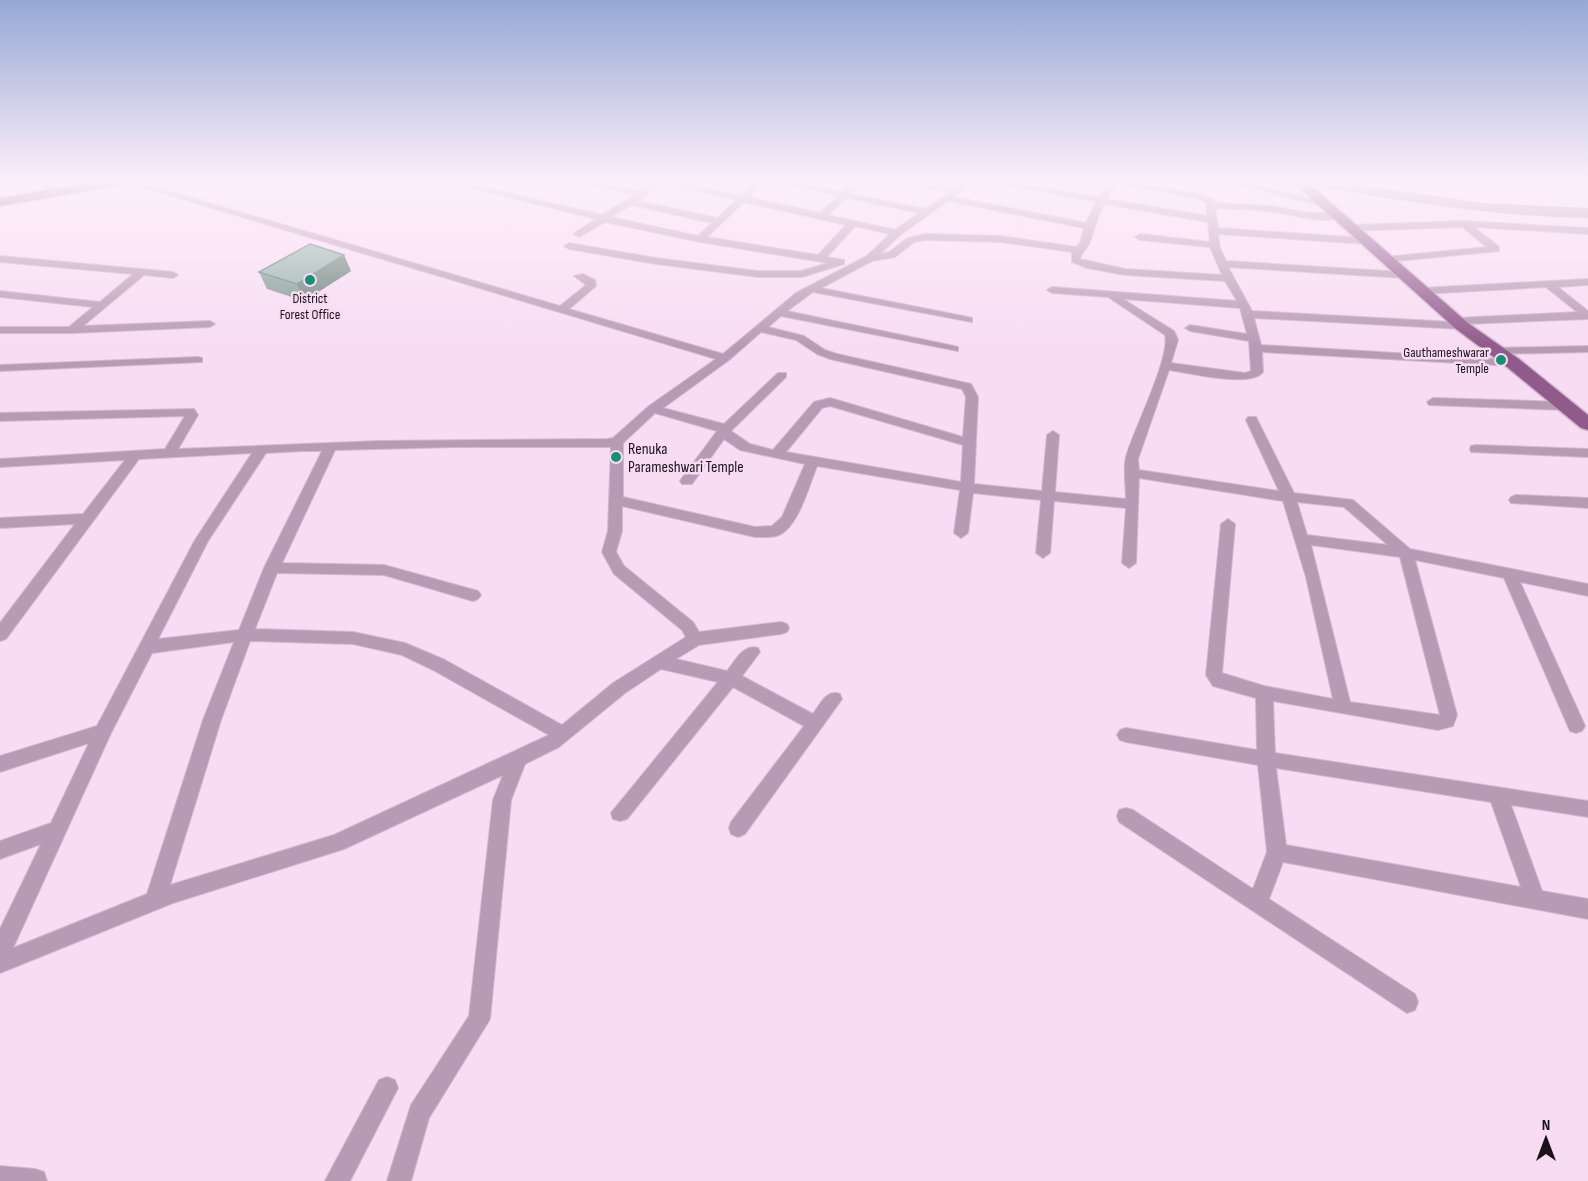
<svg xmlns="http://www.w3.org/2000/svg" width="1588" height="1181" viewBox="0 0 1588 1181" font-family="'Sofia Sans Condensed',sans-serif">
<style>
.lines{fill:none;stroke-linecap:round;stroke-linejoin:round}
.river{fill:#b999b5;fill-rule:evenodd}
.street-casing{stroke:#d0b8cd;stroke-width:2}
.primary-casing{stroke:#d0b8cd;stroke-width:3}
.street{fill:#b99ab5;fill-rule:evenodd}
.primary{fill:#905a8a;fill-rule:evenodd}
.wall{fill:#78978c}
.shaded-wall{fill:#617b72}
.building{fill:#8bb0a3;stroke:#617b72;stroke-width:1.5}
.poi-dot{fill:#199074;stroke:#f8dcf4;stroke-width:2}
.labels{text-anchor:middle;stroke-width:5;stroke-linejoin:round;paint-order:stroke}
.far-poi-label{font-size:14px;fill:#1c121b;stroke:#f8dcf4}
.poi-label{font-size:16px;fill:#1c121b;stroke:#f8dcf4;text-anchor:start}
</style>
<rect width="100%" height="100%" fill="#f8dcf4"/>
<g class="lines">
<path class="river" d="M1306,182H1340L1484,203L1588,208V218C1495,217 1405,201 1313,186Z"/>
<defs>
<g id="street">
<polygon points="34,182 44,182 63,193 56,195"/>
<path d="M125,182H138L560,306L586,285L574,276L583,274L595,280L596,286L569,309L723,354L796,293L867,256L890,234L855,226L827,257L844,260V264L802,277H758L656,264L569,249L564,246L569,243L656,258L758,271H801L828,263L700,242L605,222L579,237L574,234L576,232L596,219L448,182H462L602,215L634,195L580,182H596L640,191L655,182H679L741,196L755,182H764L749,197L820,213L838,196L779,182H795L842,192L853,182H862L851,194L925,209L949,193L904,182H921L955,188L964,182H974L954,197L1086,223L1096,202L992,182H1010L1099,197L1108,182H1133L1204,195L1213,199L1215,203L1272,206L1309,213H1339L1344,216C1329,226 1291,214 1273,212C1254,209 1234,209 1215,208L1218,228L1366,238L1371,241L1366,244L1218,234L1220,248L1226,261L1404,272L1409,275L1404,278L1228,267L1252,311L1452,322L1453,319L1457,318L1577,312L1546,287L1422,294L1417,291L1422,288L1588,279V285L1558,287L1588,311V319L1466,324V328L1462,329L1254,318L1261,345L1513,360L1519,363L1513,366L1262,352L1263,372C1250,388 1190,373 1169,370L1138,459L1139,470L1279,491L1246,420L1248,417H1256L1294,493L1353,500L1410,549L1588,584V596L1520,582L1585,726L1582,731L1576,733L1570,731L1504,578L1415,560L1457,715L1453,726L1438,730L1273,701L1275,753L1588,801V817L1511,805L1542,891L1588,899V919L1283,862L1269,899L1415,994L1418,1002L1415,1010L1407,1013L1119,822L1117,816L1119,810L1126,808L1133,810L1253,889L1267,852L1258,765L1126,742L1120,740L1117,735L1120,730L1126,728L1257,750L1256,698L1213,686L1206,675L1221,524L1228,519L1235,524L1222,673L1264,686L1333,699L1306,577L1283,501L1139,478L1136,563L1129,568L1122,563L1126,508L1054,501L1050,553L1043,558L1036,553L1041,500L973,493L968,533L961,538L954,533L960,490L817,466C809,485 799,526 779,535C772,538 762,537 755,537L622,506V531L616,552L624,566L693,622L699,632L781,622L787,624L789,628L787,632L781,634L699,645L676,659L727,671C735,661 744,643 758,648L760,652L742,676L813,714C820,705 826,689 840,694L842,699L745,834L738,837L731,834L729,828L731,822L804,726L733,687L627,819L620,821L613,819L611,813L718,682L661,669L625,693L559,747L525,764L511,800L490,1019L429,1118L411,1181H387L411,1105L469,1016L493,800L503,775L344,849L173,903L0,973V929L41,844L0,859V841L51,823L89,743L0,772V756L97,726L195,540L252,453L139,459L6,639L0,641V623L75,524L0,528V518L83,514L125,460L0,467V459L165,449L185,416L0,421V413L194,409L198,415L178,449L379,441L607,439L613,438L649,406L716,359ZM664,183L668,185L736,200L717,218L638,201ZM1116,183L1199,199L1206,202L1207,216L1107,199ZM846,198L919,213L895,230L828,215ZM948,201L1084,228L1080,243L1076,247L1001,236L925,234L908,238L889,252L880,254L900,235ZM744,202L846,225L818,255L707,237ZM1104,204L1208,222L1210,242L1140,234L1135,237L1140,240L1210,247L1222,275L1125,269L1080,259C1082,251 1088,248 1090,242C1095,228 1097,217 1104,204ZM632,205L712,223L698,236L611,217ZM925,240L1001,242L1072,252V262L1087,268L1125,275L1225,281L1237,301L1052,287L1047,290L1052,293L1108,297L1165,335C1171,357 1133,431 1126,457C1123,470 1126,486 1126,499L1055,492L1059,435L1053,431L1047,435L1042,491L974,484L978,397L971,384L837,354L825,350L804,336L768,327L781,316L958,351V347L954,346L787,311L813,292L972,322V318L968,317L821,288L872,261L895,257L914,242ZM1123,299L1240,308L1247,334L1190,325L1185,328L1190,331L1249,341L1251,371L1245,373L1171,363L1178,340L1174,331ZM761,332L796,340L817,354L830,359L962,389L966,397L963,437L830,398L814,402L773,450L750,444L731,431L786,377V373H778L724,424L663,408L729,360ZM830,406L963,445L961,482L786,452L822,408ZM655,413L717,431L682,478L680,481L682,484H692L724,439L740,450L805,464L782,517L772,526L755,527L623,497V443ZM455,447H611L608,531L602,552L614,574L682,630L686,637L613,683L562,725L445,660L405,643L353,632L255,629L277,573L384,575L473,601L478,599L481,595L478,591L384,565L282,563L335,450ZM303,451H322L264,568L239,630L158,639L208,541L266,453ZM1297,502L1344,507L1388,545L1307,535ZM1311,545L1400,557L1440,715L1350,702ZM250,641L353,644L402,655L433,670L549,735L334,835L170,885L221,720ZM234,642L203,720L147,894L13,948L111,733L152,653ZM1276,768L1491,802L1521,887L1286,845Z"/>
<polygon points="1226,182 1241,182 1328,203 1324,206"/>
<polygon points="1464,221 1588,228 1588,234 1474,227 1499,247 1499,251 1387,262 1384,261 1384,257 1487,247 1462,227 1352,231 1347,228 1352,225"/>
<polygon points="0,256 173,272 178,275 173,278 144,275 83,326 210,321 215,324 210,327 72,333 0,333 0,327 69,327 93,307 0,297 0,291 100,302 133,274 0,262"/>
<polygon points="1588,346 1588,352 1496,354 1490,351 1496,348"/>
<polygon points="198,357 202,358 202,362 0,371 0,365"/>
<polygon points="1433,398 1566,402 1572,406 1566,410 1429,405 1427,402"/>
<polygon points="1476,445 1588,449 1588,457 1471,452 1470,449 1471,446"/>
<polygon points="1516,495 1588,498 1588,508 1511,503 1509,500 1511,497"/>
<polygon points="387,1077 395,1080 398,1088 350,1181 325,1181 379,1080"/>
<polygon points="0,1166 35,1169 44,1172 47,1181 0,1181"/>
</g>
<g id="primary">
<polygon points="94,182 122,182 116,186 0,206 0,198"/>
<polygon points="1293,182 1307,182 1468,323 1519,359 1588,415 1588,430 1581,428 1507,367 1456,329"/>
</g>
</defs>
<use href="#street" class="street-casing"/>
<use href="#primary" class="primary-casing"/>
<use href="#street" class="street"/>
<use href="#primary" class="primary"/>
</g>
<polygon class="wall" points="351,271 304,301 267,289 259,272"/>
<polygon class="shaded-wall" points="344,255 351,271 304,301 297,284"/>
<polygon class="building" points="310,244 344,255 297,284 259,272"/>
<linearGradient id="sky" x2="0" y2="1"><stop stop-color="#95a9d4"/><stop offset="0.52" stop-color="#fceffa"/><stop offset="1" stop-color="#fceffa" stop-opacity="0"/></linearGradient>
<rect width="1588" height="347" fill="url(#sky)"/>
<g class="poi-dot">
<circle cx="310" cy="280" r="6"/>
<circle cx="1501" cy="360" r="6"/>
<circle cx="616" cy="457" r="6"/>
</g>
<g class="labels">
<g class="far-poi-label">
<text x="310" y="303">District<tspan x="310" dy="16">Forest Office</tspan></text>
<text x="1489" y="357" text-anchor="end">Gauthameshwarar<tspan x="1489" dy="16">Temple</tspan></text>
</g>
<g class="poi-label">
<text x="628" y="454">Renuka<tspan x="628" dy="18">Parameshwari Temple</tspan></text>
</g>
</g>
<g transform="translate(1546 1139)" stroke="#f8dcf4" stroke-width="4.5" paint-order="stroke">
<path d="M0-4.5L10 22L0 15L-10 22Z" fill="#1c121b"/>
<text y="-9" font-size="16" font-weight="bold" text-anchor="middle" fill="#1c121b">N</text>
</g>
</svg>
